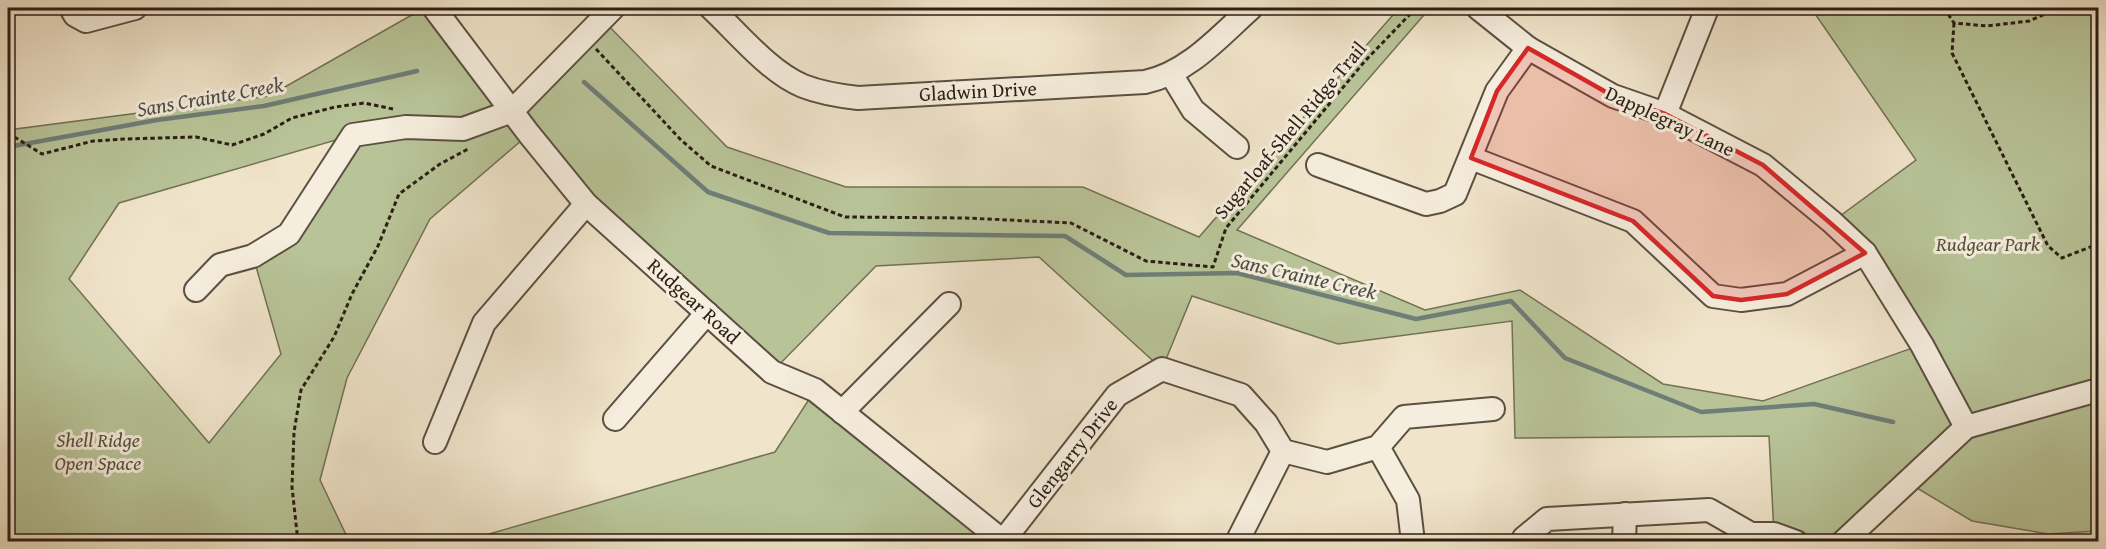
<svg xmlns="http://www.w3.org/2000/svg" width="2106" height="549" viewBox="0 0 2106 549" font-family="'Gentium Book Plus',serif">
<style>
.green{fill:#b8c498;stroke:#727156;stroke-width:1.5;fill-rule:evenodd}
.lines{fill:none;stroke-linecap:round;stroke-linejoin:round}
.stream{stroke:#6e7e78;stroke-width:4.5}
.minor-casing{stroke:#5c5042;stroke-width:26}
.path{stroke:#2b1e14;stroke-width:3;stroke-dasharray:4.5 3;stroke-linecap:butt}
.minor{stroke:#f5eddd;stroke-width:22}
.marked{fill:#d62828;fill-opacity:0.2;stroke:#d62828;stroke-width:4.5;stroke-linejoin:round}
.labels{text-anchor:middle;stroke-width:6;stroke-linejoin:round;paint-order:stroke}
.street-label{font-size:20px;fill:#2b1e14;stroke:#f5eddd}
.park-label{font-size:20px;font-style:italic;fill:#55503c;stroke:#f5eddd}
.water-label{font-size:21px;font-style:italic;fill:#4c4e46;stroke:#f5eddd}
</style>
<rect width="100%" height="100%" fill="#f0e4ca"/>
<filter id="stains"><feTurbulence type="fractalNoise" baseFrequency=".00333" numOctaves="4"/><feColorMatrix values="0 0 0 0 .2 0 0 0 0 .09 0 0 0 0 .02 0 0 0 .5 -.17"/></filter>
<radialGradient id="worn" r=".72"><stop offset=".6" stop-color="#630" stop-opacity="0"/><stop offset="1" stop-color="#630" stop-opacity=".3"/></radialGradient>
<g class="green">
<path d="M424,8L513,111L602,19L727,147L846,187H1083L1199,237L1399,8H1430L1237,230L1425,310L1520,290L1663,384L1763,401L1921,345L1832,222L1916,160L1811,8H2098V531L2048,534L1972,521L1907,482L1843,541H1796L1774,534L1769,436L1515,438L1512,321L1338,344L1192,296L1162,369L1039,257L876,266L772,372L529,134L430,219L347,378L320,480L349,541H8V130L269,96ZM353,135L289,234L253,256L281,354L209,443L69,279L119,203Z"/>
<polygon points="815,390 1004,542 461,542 775,452"/>
</g>
<g class="lines">
<g class="stream">
<polyline points="584,82 708,192 829,233 1065,236 1126,275 1237,273 1416,319 1511,301 1565,358 1701,412 1814,404 1893,422"/>
<polyline points="8,147 157,120 264,106 417,71"/>
</g>
<defs>
<g id="minor">
<polyline points="71,8 75,15 86,21 135,8"/>
<polyline points="434,8 529,134 586,204 772,372 815,390 1004,542"/>
<path d="M711,8C738,33 769,72 803,86C821,93 840,96 858,98L1145,82C1188,73 1220,36 1251,8"/>
<polyline points="1478,8 1528,48 1613,96 1665,114 1763,165 1832,222 1865,253 1922,345 1966,427"/>
<polyline points="1171,74 1193,110 1237,147"/>
<polyline points="1665,114 1706,11"/>
<polyline points="1471,158 1633,221 1713,296 1741,300 1787,294 1865,253"/>
<polyline points="1318,165 1426,204 1440,201 1455,194 1497,91 1528,48"/>
<polyline points="196,290 220,265 253,256 289,234 353,135 406,127 463,129 512,111 613,8"/>
<polyline points="842,412 949,304"/>
<polyline points="615,419 707,313"/>
<polyline points="435,442 484,323 586,204"/>
<polyline points="1378,447 1408,500 1413,542"/>
<polyline points="1524,538 1547,519 1709,510 1751,534 1774,534 1796,542"/>
<polyline points="1003,541 1117,395 1162,369 1241,395 1266,423 1283,451 1327,462 1378,447 1404,417 1493,409"/>
<polyline points="1237,542 1283,451"/>
<polyline points="1624,542 1625,514"/>
<polyline points="1843,542 1966,427 2098,390"/>
</g>
</defs>
<use href="#minor" class="minor-casing"/>
<g class="path">
<polyline points="1944,8 1954,23 1987,26 2029,21 2059,8"/>
<polyline points="1954,23 1952,53 2048,246 2062,258 2098,244"/>
<polyline points="596,49 681,140 711,166 845,217 966,218 1071,223 1146,261 1213,267 1226,228 1365,61 1416,8"/>
<polyline points="8,133 42,154 93,141 125,139 196,137 232,145 264,134 292,118 335,107 364,103 393,109"/>
<polyline points="298,542 292,487 294,432 301,390 334,337 352,294 378,246 399,194 440,164 470,148"/>
</g>
<use href="#minor" class="minor"/>
</g>
<path class="marked" d="M1528,48L1613,96L1665,114L1763,165L1865,253L1787,294L1741,300L1713,296L1633,221L1471,158L1497,91Z"/>
<g class="labels">
<g class="street-label">
<text transform="translate(978 91) rotate(-3)" y="7">Gladwin Drive</text>
<text transform="translate(1670 121) rotate(25)" y="7">Dapplegray Lane</text>
<text transform="translate(1290 130) rotate(-50)" y="7">Sugarloaf-Shell Ridge Trail</text>
<text transform="translate(694 301) rotate(42)" y="7">Rudgear Road</text>
<text transform="translate(1072 453) rotate(-52)" y="7">Glengarry Drive</text>
</g>
<g class="park-label">
<text x="1988" y="251">Rudgear Park</text>
<text x="98" y="447">Shell Ridge<tspan x="98" dy="23">Open Space</tspan></text>
</g>
<g class="water-label">
<text transform="translate(210 97) rotate(-10)" y="7">Sans Crainte Creek</text>
<text transform="translate(1304 276) rotate(13)" y="7">Sans Crainte Creek</text>
</g>
</g>
<rect width="2106" height="549" fill="none" stroke="#f0e4ca" stroke-width="30"/>
<rect x="9" y="9" width="2088" height="531" fill="none" stroke="#2b1e14" stroke-width="3"/>
<rect x="15" y="15" width="2076" height="519" fill="none" stroke="#2b1e14" stroke-width="1.5"/>
<rect width="100%" height="100%" filter="url(#stains)"/>
<rect width="100%" height="100%" fill="url(#worn)"/>
</svg>
